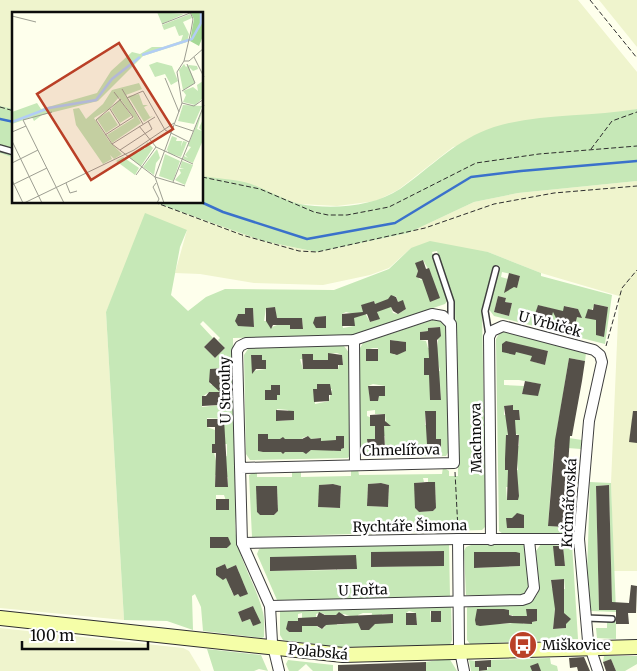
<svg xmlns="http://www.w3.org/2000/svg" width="637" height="671" viewBox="0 0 637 671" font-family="Merriweather,serif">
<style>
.farmland{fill:#eff4cd}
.green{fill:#c6e8b7;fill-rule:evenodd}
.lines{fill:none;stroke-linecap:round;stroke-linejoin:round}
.stream{stroke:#3a71cb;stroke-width:2.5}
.building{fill:#555049}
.lane-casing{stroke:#3f3f3f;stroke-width:8}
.street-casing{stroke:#3f3f3f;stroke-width:12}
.secondary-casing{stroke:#2e2e2e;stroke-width:16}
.path{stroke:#2e2e2e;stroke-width:1;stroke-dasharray:5 2.5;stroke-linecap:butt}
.lane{stroke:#fff;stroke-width:5}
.street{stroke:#fff;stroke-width:10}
.secondary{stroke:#f5fea8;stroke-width:14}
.labels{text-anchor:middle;stroke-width:5;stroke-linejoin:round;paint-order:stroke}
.street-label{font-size:14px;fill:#0c0c0c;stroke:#fff}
.poi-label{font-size:14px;fill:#0c0c0c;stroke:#fff;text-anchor:start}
.inset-river{fill:none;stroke:#b2cdf5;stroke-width:2.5}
.inset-road{fill:none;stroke:#9d9e92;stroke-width:1}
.view{fill:#ba4027;fill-opacity:0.15;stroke:#ba4027;stroke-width:2.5}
.inset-edge{fill:none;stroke:#0c0c0c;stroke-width:2.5}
</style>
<rect width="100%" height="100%" fill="#feffec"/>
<g class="farmland">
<polygon points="0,0 578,0 637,72 637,109 453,147 398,190 376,201 337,206 300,204 203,176 202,14 14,14 14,109 0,106"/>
<polygon points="599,0 637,0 637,47"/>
<polygon points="0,153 14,158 14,202 156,203 263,241 317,252 408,233 474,202 518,193 637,181 637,571 614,571 611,483 619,296 541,273 488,252 411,248 389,268 370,275 323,285 254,283 200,274 175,273 187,230 119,282 106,312 124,620 0,608"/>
<polygon points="0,628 183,648 189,651 201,671 0,671"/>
</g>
<g class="green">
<polygon points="0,106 14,109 14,158 0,153"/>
<path d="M637,109V181L518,193L474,202L408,233L317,252L263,241L156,203L202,202L203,176C218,179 236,179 251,184C268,190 283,200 300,204C331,210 373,207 400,189C431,167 457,139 494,127C540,113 590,117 637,109Z"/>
<path d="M145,213L187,230L180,247L171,295L188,311L206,297L225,289L334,290L389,269L411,248L430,241L488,252L541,273V276L612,295L605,344L494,316L488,308L500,266L494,265L482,314L486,526L482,530L252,537L249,475L257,471V477H292V470H301V477L351,476V469H358L359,475L442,474L443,467L449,471V476H458L455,304L437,251L432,252L448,300L445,304L353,335L233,338L236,515C231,550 253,576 262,609C265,617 264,628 264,637L262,638L203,631L201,607L195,594L192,596L193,630L167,621L124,620L106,312ZM423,260L432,276L420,280L417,275L418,271L416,263ZM502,272L520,276L517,287L508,279L501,277ZM396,296L398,302L403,301L406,309L398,314L393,313L388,299ZM498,296L506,298L505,302L512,303L509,316L494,312ZM374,301L379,319L370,322L361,306ZM595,304L608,307L604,325L596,324V319L587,318ZM538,305L553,309L550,323L539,321L540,316L536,314ZM565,306L578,309L573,329L559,324ZM275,307L277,325L272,327L269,321H264L266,308ZM245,308H253L254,327L237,325V315L245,314ZM346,312L354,314V326L343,328L342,314ZM326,316V328H316V317ZM290,318H302L303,328L290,329ZM203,321L220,338L218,340L225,348L215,358L204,347L213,338L200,324ZM224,368L226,385H211L209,382L211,369ZM209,392L226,393V401H219V405L202,407V397ZM207,418L225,419L223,435H215V430L207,427ZM212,444H227V456L216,461ZM215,475L228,477V486L215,487ZM423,478H428V482H435L436,508L433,511L419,512L415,508V483L424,482ZM381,483L389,485L388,507L367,506L368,484ZM333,484L341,486L340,508L318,507L320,485ZM257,486H277L278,511L274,515H260L257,512ZM216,495H224L229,510H216ZM210,537H228V548H210ZM225,564L227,569L236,565L239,572L223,579L216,568ZM243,582L247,594L240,597L238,594L234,596L230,588ZM253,606L260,623L253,626L250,619L242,622L238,612Z"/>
<path d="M435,319L444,322L446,327L449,451L446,456H363L360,450V348L363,343ZM440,327L437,348H428L426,341L420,340V332L428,331V328ZM390,340L406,342V351L394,355ZM373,348H378V361H366V350ZM424,358H437L440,371H438ZM373,384L385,386V396H379L378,400H370L368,386ZM430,384H440L441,400H430ZM375,410V414H385L386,424L367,416V411ZM436,411V425H425V412ZM427,435H436V439H441V449H432L431,444H427ZM375,436H385V450L368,447L367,439H375Z"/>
<path d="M504,332L586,353L585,361L569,358L556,436L582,440L581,449L554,447L548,526L564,527L575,525L574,531L569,534L506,536L499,531L496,339L499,334ZM534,348L548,351L545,365L531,361ZM504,380H519L540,384L538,395L522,394L524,386L504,385ZM512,405L513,410H519L520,420H507V415H504V406ZM508,431L519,435V446L506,447ZM517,459L518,470H505V460ZM506,487H518L519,496L507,500ZM516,514L524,515V528H507V518H515Z"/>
<path d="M260,346H344L350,354V455L348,458L250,460L246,454L244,355L248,349ZM337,353L342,355L343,365H339L338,369H328V354ZM251,355H261L262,360H266V369L253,371ZM300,359L314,360L313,369H303ZM314,389H332L329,401L315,404ZM265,390H271L277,395V400H265ZM277,409L288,410L294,420L277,421ZM258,434H268V452L258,451ZM308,436L311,439L321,438V450H311L307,453L303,451L302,438ZM344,436V448L333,451L336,440Z"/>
<path d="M590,482L611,483L616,612L591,611L587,575ZM609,485L612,609L599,610L596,486Z"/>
<path d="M449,543L450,597L277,600L257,554L259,549L265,547ZM443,551L430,566L371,567V553ZM356,555V569L337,570L336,556ZM336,556V570L270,571L271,557Z"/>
<path d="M541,544H572L578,639L470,644L467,640V608L469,605L529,603L537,595L539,590L536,551ZM563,545L565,566H555L554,546ZM564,579L565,589H552L551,580ZM498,609L509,610V615H513V623L500,624ZM527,609H537V621L523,624L522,616H527ZM555,609H563L566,628L553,629Z"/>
<path d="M471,545H523L527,548L531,588L524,596L466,595L464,551L466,547ZM488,552L520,553V566L474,568V553Z"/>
<path d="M451,605L452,640L450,645L341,647L283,640L280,635V611L285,609ZM409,611L416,613L417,625H406V613ZM430,611H441V622H431ZM302,613V632H288V621H298V614ZM319,613L325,614V627L322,629L317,627L316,614ZM363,613H372L370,629L361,630L358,615ZM344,614L350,616V623L337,625V615ZM382,614H393V623H382Z"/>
<polygon points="607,622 616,622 616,639 597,638 596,628 607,628"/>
<polygon points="207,649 261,655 268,671 259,669 254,671 214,671"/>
<polygon points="604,656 637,656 637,664 625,671 616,671 611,659 603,662"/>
<polygon points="449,658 457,671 426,671 426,662"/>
<polygon points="550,658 551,664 557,666 558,671 471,671 469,660 475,661 475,667 479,667 479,671 487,670 491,660"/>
<polygon points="288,660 333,665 333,671 313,671 306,664 298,671 289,671 286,664"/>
</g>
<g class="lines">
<g class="stream">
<polyline points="0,119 14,122"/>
<polyline points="201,202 223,212 307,239 395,223 471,177 521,171 637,161"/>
</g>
</g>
<g class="building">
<polygon points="423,260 426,269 429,268 440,298 430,302 422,279 416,277 418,271 415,263"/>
<polygon points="509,273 520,276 517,288 514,287 504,293"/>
<polygon points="391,295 396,297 398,302 403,300 406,309 398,314 393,311 391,307 377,312 380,319 370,322 367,314 354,318 355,326 342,326 342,314 363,312 361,305 374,301 375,304 388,299"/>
<polygon points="498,296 506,298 505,302 512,303 509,316 494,312"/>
<polygon points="594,304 608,307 604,337 596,335 596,320 585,318 588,309 593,310"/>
<polygon points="538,305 563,311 564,306 578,309 582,318 577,317 574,329 560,326 553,312 550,323 539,321 540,316 535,314"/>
<polygon points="275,307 277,318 302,318 303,329 290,329 290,325 273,325 271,329 266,321 266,308"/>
<polygon points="245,308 253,308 254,327 238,326 235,321 238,314 245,314"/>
<polygon points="326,316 326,328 316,328 313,323 315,317"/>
<polygon points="440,327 441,336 437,340 441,400 430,400 429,375 424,375 424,358 429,358 428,340 420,340 420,332 428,331 428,328"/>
<polygon points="214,337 225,348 215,358 204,347"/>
<polygon points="390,340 406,342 406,351 397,355 390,353"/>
<polygon points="506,341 548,351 545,365 530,361 532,356 516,352 515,355 502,352 502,344"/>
<rect x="366" y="349" width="12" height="12"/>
<polygon points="328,353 342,355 343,365 338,365 338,369 303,369 302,354 313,354 313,360 328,360"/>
<polygon points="251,355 262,355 262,360 266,360 266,369 256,369 252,374"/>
<polygon points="569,358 585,361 582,381 572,436 570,436 564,527 548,526 555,440"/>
<polygon points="224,368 226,401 219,401 219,405 202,406 202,396 206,396 209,392 220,392 209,382 210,369"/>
<polygon points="525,381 541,384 538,396 522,394"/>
<polygon points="317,384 330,384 332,395 329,395 329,401 314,402 313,389 317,389"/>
<polygon points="271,385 280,385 280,395 277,395 277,400 265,400 265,390 271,390"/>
<polygon points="368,386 385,386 385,396 379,396 378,401 370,401"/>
<polygon points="513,405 513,410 519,410 520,420 515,420 516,435 519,435 517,470 519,496 518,500 507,500 508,470 505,470 505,459 506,435 508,435 504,406"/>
<polygon points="276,410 294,411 294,420 276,421"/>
<polygon points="425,411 436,411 436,439 441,439 441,449 432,449 431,444 427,444"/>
<polygon points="633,411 637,411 637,443 629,442"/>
<polygon points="385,414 385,421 391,426 384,426 385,450 368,448 367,439 375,439 375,426 370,426 370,415"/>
<polygon points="207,419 224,419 228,487 215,487 216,453 212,453 212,444 215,444 215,427 207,427"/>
<polygon points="258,434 268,434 268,439 280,439 283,437 285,439 302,439 308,436 311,439 321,438 321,441 336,440 336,436 344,436 344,448 341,449 341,451 311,450 306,454 303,452 285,452 283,454 281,452 263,452 258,451"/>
<polygon points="427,482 435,482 436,508 433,511 419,512 415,508 414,483"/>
<polygon points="381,483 389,485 388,507 367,506 368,484"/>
<polygon points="333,484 341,486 340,508 318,507 319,485"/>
<polygon points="609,485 612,602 629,603 631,585 637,586 636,613 628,613 629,624 616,624 616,610 599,610 596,486"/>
<polygon points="256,486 277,486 278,511 274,515 260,515 257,512"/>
<rect x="216" y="499" width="13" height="11"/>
<polygon points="517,513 524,515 524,528 507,528 506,518 512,518"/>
<polygon points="210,537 228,537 231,544 227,548 210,548"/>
<polygon points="553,546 563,546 565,566 555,566"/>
<polygon points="444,551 444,566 371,567 371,552"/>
<polygon points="474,552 516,552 520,553 520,566 474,568"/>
<polygon points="356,555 357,569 270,571 270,557"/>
<polygon points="225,564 227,569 236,565 248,594 240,597 238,594 234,596 226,578 223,580 216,575 216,568"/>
<polygon points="564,579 564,613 571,619 566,624 566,628 553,629 555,609 551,580"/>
<polygon points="253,606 261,623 253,626 250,619 242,622 238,612"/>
<polygon points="477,609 504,609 509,610 509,615 513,616 527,616 526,609 537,609 537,621 532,622 532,624 510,623 480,626 476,625 475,620"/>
<rect x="431" y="611" width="10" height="11"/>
<polygon points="319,612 325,615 336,615 339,612 345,616 393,614 393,623 375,624 369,630 361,630 358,623 326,625 322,629 317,626 302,626 302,632 289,632 286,629 288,621 298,621 298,618 317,617"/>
<polygon points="406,613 416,613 417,625 406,625"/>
<polygon points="584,657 590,671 578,671 577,667 570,668 569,658"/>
<polygon points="611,659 616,671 606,671 603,662"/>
<polygon points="491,660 491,667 487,667 487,670 479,671 479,667 475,667 475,661"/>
<polygon points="426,662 426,671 338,671 338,665"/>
<polygon points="538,663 541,671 532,671 530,666"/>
</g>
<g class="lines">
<defs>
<g id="lane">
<polyline points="0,148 14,152"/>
<polyline points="436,257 451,302 451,322"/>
<polyline points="489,335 485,311 496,269"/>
<polyline points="586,618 612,619"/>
</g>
<g id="street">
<polyline points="354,340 355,465"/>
<polyline points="240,468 454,463 451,324 443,316 432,314 354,340 246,343 240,346 237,351 242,543 270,606 272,642 279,671"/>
<polyline points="458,539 459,646 464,671"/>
<polyline points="491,540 489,337 492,331 503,326 594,350 600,355 602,362 589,421 579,539 588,641 598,671"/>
<polyline points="242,543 458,539 579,539"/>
<polyline points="270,606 522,600 528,598 534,588 529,540"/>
</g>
<polyline id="secondary" points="0,618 343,655 637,647"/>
</defs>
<use href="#lane" class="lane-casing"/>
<use href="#street" class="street-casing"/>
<use href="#secondary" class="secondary-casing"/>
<g class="path">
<polyline points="590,0 637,58"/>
<polyline points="0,107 14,111"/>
<polyline points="591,149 612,121 637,112"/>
<polyline points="202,177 260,189 314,212 328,215 347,215 389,207 476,163 539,154 637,146"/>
<polyline points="154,202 242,235 299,251 317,252 425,228 494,204 554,193 637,186"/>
<polyline points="606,346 622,288 637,270"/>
<polyline points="455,472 458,530"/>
</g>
<use href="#lane" class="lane"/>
<use href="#street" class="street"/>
<use href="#secondary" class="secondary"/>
</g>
<defs>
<symbol id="bus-disc" viewBox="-11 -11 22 22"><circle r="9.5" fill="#ba4027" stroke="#fff"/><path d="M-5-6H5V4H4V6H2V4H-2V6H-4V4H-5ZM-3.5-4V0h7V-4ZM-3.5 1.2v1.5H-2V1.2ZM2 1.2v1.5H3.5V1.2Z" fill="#fff"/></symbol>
</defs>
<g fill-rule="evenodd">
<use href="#bus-disc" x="507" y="629" width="32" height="32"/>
</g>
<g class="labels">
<g class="street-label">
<text transform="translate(550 324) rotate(15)" y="5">U Vrbiček</text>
<text transform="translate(225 390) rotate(-91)" y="5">U Strouhy</text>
<text transform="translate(476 438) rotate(-91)" y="5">Machnova</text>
<text transform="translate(401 450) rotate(-1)" y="5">Chmelířova</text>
<text transform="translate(569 503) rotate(-87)" y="5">Krčmářovská</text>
<text transform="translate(410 526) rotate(-1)" y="5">Rychtáře Šimona</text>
<text transform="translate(363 590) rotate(-2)" y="5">U Fořta</text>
<text transform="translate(318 652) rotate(5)" y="5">Polabská</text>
</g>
<g class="poi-label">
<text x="542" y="650">Miškovice</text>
</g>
</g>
<g transform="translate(12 12)">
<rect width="191" height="191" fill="#feffec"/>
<path d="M145,0L172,2L176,0L150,12ZM178,2L180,6L171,10L177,22L175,30L131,44L86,89L30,103L22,109L20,105L0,112V100L25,91L29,97L85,81L99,59L120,40L128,42L140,35H151L169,29L171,23L167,24L163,14L152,18L150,13ZM145,50L160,54L166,69L159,73L153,62L143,65L137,53ZM172,52L174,55L177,53L185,54L186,57L181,59L177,55L183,71L171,78L167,58ZM191,69V86L183,93L171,90L174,83L171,79L181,75L186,79L185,73ZM127,71L130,77L114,83L129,111L100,131L95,123L122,106L104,81L107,85L97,97L82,106L97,129L110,142L102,147L98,143L100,147L91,152L64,113L61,97L67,96L74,107L91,92L100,78ZM127,82L131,93H136L132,95L138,105L141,104L132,110L116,84ZM108,87L119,104L108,111L99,97ZM171,93L190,94L182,112L166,109ZM191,96L185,117L190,119L187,116L191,107V128L181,151L171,147L172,144L176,146L173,143L179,135L176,134ZM97,99L106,113L94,121L85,107ZM160,124L165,126L164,129H170L169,135L171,129L175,130L169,145L156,141V138L154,140ZM135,130L141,136L129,154L115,144L127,140L129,135L133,137ZM145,137L148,146L144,151L142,163L131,155ZM153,142L168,149L161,169L147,164ZM111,145L127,156L123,163L104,149ZM170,149L181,153L173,173L163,168L169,161L167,157H172L168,156Z" fill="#c6e8b7"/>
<path d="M178,0H191V24L187,34L178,29L182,7Z" fill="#a6d996"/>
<path class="inset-river" d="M130,43L180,27L189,11V0M0,110L37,96L84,88L100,67L128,45"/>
<path class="inset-road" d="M0,4L24,10M150,12L178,1M182,45L192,65M172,49H177L192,36M153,66L167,100M110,77L131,112M170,79L183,71L175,52M115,86L131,79L153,118L177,130M109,87L84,108L100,132L143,165M170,91L182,94L192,87M98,97L108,113M40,100L11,108L52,191M163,113L181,119M127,114L144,135L181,152M0,120L14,114M93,123L121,105L102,80M0,129L30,191M100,132L143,105M108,138L140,117L136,109M0,151L26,138M124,163L144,135M143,165L173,174M0,168L11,191M161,170L192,93M54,171L58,181L65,179M144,171L141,175L147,187L145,191M0,173L35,156M12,191L122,138L162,111M152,191L143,165L170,91L165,60L172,49L179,19L181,7L178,0"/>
<path class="view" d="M107,31L161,117L79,168L25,82Z"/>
<rect width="191" height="191" class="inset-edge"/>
</g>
<path d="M22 641v8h126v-8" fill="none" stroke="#0c0c0c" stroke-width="2.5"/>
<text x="30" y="641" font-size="15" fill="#0c0c0c" stroke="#ffffff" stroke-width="4" paint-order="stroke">100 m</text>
</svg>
